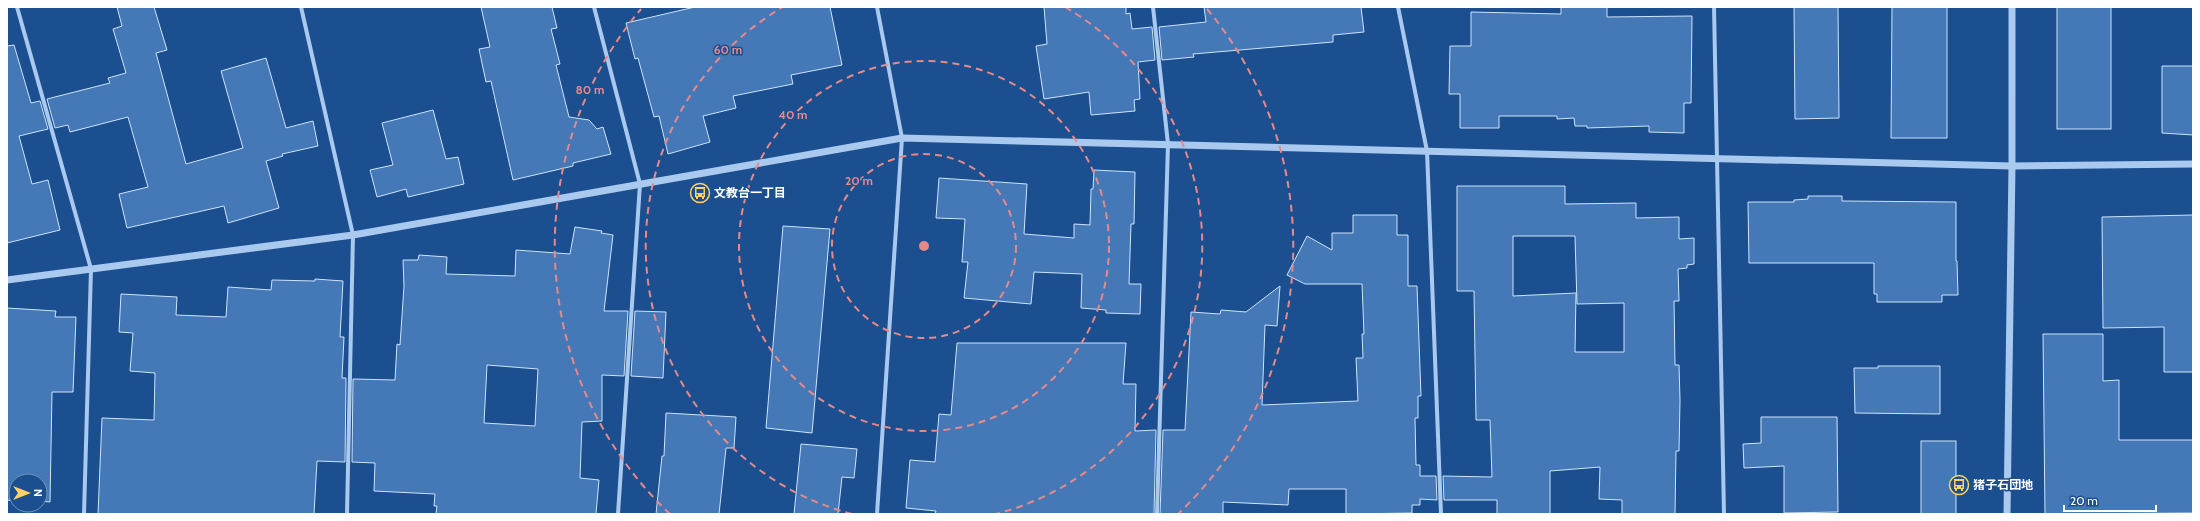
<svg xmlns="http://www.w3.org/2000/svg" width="2200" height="521" viewBox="0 0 2200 521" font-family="Cabin,'Noto Sans JP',sans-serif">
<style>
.building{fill:#4478b7;stroke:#cfe3fa;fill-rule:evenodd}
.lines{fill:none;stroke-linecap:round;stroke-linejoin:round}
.minor{stroke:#a9c9ee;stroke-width:4}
.tertiary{stroke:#a9c9ee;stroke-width:7}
.ring{fill:none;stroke:#e88989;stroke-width:2;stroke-dasharray:7 5}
.labels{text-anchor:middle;stroke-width:3;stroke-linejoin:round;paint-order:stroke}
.poi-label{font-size:12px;font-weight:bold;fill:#fff;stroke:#1b4f8f;text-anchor:start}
.centre{fill:#e88989;stroke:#1b4f8f;stroke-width:2}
.ring-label{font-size:12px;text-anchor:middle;font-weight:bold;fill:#e88989;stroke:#1b4f8f;stroke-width:3;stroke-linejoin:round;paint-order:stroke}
</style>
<rect width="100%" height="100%" fill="#1b4f8f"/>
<g class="building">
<polygon points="117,7 154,7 167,50 156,53 186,164 243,148 221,71 266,58 286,128 313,121 318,146 282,154 283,156 266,161 279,208 228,223 224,206 127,228 119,194 148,187 128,117 70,132 68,125 55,128 47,99 110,83 108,78 126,73 113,29 122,26"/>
<polygon points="481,7 552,7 557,28 551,29 560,64 556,65 569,117 589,120 597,129 603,127 611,154 573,163 573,166 513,180 491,81 486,82 479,49 490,47"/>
<polygon points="695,7 830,7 842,65 791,75 793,84 733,96 736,108 703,116 710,142 668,154 659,116 654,117 638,58 635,59 626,23"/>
<polygon points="1044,7 1126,7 1126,14 1130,13 1132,29 1152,27 1155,60 1138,62 1140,99 1134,100 1135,111 1091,115 1089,92 1044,99 1036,46 1047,44"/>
<polygon points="1204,7 1361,7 1364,32 1333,35 1333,42 1193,54 1194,57 1162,60 1159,27 1206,22"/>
<polygon points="1561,7 1607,7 1607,17 1692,16 1691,103 1684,103 1684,133 1649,132 1649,126 1587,128 1587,126 1575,126 1574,118 1557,119 1557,116 1499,116 1499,128 1460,128 1460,94 1449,94 1450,46 1471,46 1471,12 1561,14"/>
<polygon points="1794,7 1838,7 1839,118 1795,119"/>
<polygon points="1892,7 1947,7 1947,138 1891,138"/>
<rect x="2057" y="7" width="54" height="122"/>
<polygon points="14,45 31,103 40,101 48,129 19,136 32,184 48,180 60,230 7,243 7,46"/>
<polygon points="2162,66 2193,66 2193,135 2162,133"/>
<polygon points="433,110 446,159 458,157 464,184 408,197 406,189 377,197 370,170 393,165 382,123"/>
<polygon points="1094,170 1135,172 1134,224 1131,224 1129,284 1141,284 1140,314 1106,313 1106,310 1081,308 1082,274 1034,272 1031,304 964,298 968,262 962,262 965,219 936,218 939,178 1027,184 1024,234 1074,238 1074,224 1090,225 1091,189 1093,189"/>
<path d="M1457,186H1565V204L1636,203V218L1679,217V239L1694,238V264L1687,265V268L1678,269L1679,301H1674L1675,365H1679L1680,400L1679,451H1676L1675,514H1622V500L1599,499L1600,467L1550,471V514H1497V500H1444L1443,476L1492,477L1490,420H1476L1474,291H1457ZM1513,236H1575L1577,304L1624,303V352H1575L1576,293L1513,296Z"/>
<polygon points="1808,196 1842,196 1842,201 1956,202 1956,261 1957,261 1958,295 1942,295 1942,302 1877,302 1877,294 1874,294 1874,263 1749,263 1748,202 1794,202 1794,200 1808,199"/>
<polygon points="1353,215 1397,215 1397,235 1408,235 1408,286 1417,286 1421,396 1418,396 1418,418 1415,418 1416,465 1420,465 1420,476 1436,476 1437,500 1420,499 1420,505 1412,505 1412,513 1346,514 1346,489 1289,489 1288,505 1223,502 1223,514 1160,514 1163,430 1185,430 1191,312 1220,314 1221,310 1246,312 1280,286 1277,326 1265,325 1262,405 1358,401 1356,358 1363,358 1362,334 1364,334 1362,284 1305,284 1287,275 1307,236 1332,250 1332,233 1353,233"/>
<polygon points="2193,215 2193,372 2164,372 2164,327 2103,328 2102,217"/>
<polygon points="783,226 830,229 812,433 766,428"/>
<path d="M575,227L602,231L601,233L613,235L604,311H628L624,376L602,375V421L582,422L580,478L599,480L596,514H436L437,506H434L435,494L374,491L375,463L352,462L353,379L395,380L397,344L400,345L404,286L403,260H418L419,255L447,257L446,274L515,276L516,250L570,254ZM487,365L538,369L535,426L484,423Z"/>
<polygon points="315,279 343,281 340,337 344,337 342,378 346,378 345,462 317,461 314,514 98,514 102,418 154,420 155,373 130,371 133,333 119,332 121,294 177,297 176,315 226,317 228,287 271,290 272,280 315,281"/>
<polygon points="7,308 56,311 55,317 76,317 73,392 52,392 50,502 40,501 40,481 16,481 16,501 7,500"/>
<polygon points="635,311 666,312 663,378 631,376"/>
<polygon points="2043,334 2103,334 2103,381 2119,380 2119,440 2193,440 2193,513 2045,514"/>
<polygon points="957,343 1126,343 1123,384 1136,384 1135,431 1156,430 1154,514 935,514 936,511 906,508 910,460 935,462 939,414 951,415"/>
<polygon points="1878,366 1940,366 1940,414 1855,413 1854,368 1878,368"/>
<polygon points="666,413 736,417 734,448 726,448 719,514 656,514 662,456 664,456"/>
<polygon points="1761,417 1837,417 1838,512 1784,513 1784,466 1744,468 1743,444 1761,443"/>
<rect x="1921" y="441" width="35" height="73"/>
<polygon points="801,444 857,449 854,478 842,477 838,514 794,514"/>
</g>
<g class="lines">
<g class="minor">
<polyline points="17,7 91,269 84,514"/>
<polyline points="301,7 353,235 347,514"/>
<polyline points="594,7 640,184 618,514"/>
<polyline points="1153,7 1168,144 1157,514"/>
<polyline points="1398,7 1427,151 1441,514"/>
<polyline points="1714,7 1724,514"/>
<polyline points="877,514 902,138 877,7"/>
</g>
<g class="tertiary">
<polyline points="7,280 353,235 902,138 2012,166 2193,164"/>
<polyline points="2007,514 2012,166 2012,7"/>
</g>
</g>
<g class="ring">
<circle cx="924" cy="246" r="92"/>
<circle cx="924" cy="246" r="185"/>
<path d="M852 514A277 277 0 0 1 783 7M1065 7A277 277 0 0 1 996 514"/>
<path d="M670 514A369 369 0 0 1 641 9M1207 9A369 369 0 0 1 1178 514"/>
</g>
<defs>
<symbol id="bus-ring" viewBox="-11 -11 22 22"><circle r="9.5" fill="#1b4f8f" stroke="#ffd166" stroke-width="1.5"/><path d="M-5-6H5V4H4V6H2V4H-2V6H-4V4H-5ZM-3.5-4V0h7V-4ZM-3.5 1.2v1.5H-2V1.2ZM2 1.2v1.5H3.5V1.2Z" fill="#ffd166"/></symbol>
</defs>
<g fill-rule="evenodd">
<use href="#bus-ring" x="689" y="182" width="22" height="22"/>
<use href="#bus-ring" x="1948" y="474" width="22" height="22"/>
</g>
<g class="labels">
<g class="poi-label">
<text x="714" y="197">文教台一丁目</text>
<text x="1973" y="489">猪子石団地</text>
</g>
</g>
<circle cx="924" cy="246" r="6" class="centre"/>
<g class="ring-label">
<text x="728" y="54">60 m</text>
<text x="590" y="94">80 m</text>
<text x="793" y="119">40 m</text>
<text x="859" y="185">20 m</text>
</g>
<rect width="2200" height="521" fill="none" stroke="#ffffff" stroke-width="16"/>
<g transform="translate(28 493) rotate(90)"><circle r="19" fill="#1b4f8f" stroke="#7695bc"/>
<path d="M0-3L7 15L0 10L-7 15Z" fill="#ffd166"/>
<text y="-6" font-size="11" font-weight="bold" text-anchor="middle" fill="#ffffff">N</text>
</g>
<path d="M2064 505v6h92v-6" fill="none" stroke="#ffffff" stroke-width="2"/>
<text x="2070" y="505" font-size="12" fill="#ffffff" stroke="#1b4f8f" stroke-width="3" paint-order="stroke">20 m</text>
</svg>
